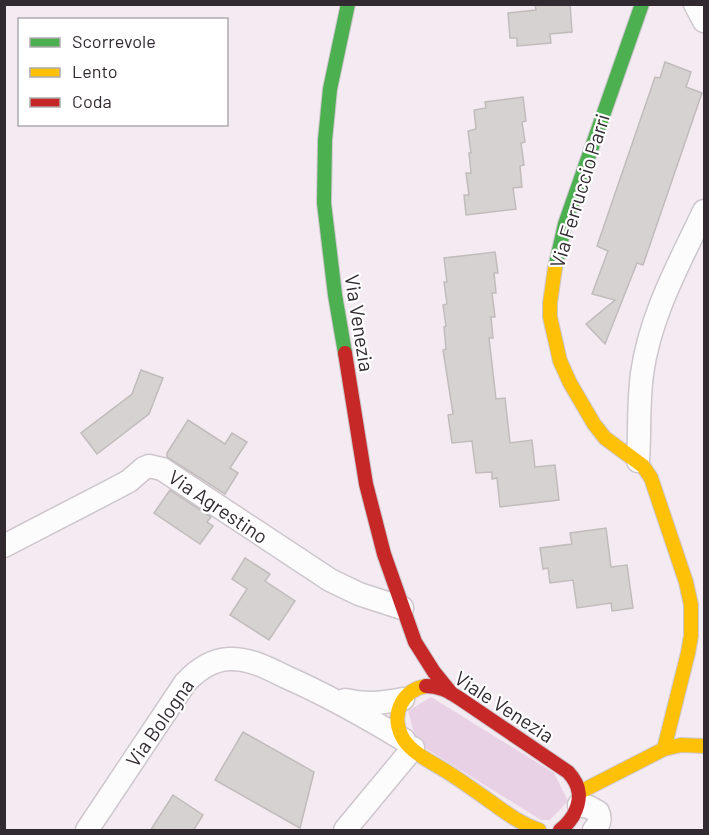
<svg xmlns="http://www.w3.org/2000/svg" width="709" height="835" viewBox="0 0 709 835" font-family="Barlow,sans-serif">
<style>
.green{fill:#e9d1e5}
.building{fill:#d6d2d2;stroke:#c0bcbb;stroke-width:1.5}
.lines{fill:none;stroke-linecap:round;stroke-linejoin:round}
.street-casing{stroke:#cdc6cc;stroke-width:25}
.fast-casing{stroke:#cdc6cc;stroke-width:16}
.slow-casing{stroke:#cdc6cc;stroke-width:16}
.jam-casing{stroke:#cdc6cc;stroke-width:16}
.street{stroke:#fdfcfd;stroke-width:22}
.fast{stroke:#4caf50;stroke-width:14}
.slow{stroke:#ffc107;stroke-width:14}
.jam{stroke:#c62828;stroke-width:14}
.labels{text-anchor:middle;stroke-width:4.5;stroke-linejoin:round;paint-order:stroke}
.street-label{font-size:20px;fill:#312a30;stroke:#fff}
</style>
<rect width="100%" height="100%" fill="#f4eaf2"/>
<polygon class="green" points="431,697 554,773 568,801 550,820 541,820 417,743 408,711"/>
<g class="building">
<polygon points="535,4 570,4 572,32 550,34 551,43 517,46 517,38 510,38 508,13 536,10"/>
<polygon points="665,62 691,72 686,87 702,93 643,265 637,263 605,344 586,324 615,300 592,294 608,251 597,246 655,77 660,78"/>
<polygon points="523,97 526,121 522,122 525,142 521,143 524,165 520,166 522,187 513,188 516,209 466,215 464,195 469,195 466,173 471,173 469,153 471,153 468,131 476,129 474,110 486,108 485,102"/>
<polygon points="495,252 498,273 494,273 496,293 492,293 495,317 491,317 493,338 489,338 496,399 505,398 510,443 532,440 535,467 555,465 559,500 500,507 497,478 492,479 492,472 476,473 472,441 452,443 448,415 453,414 443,350 446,349 444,327 446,326 443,305 447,304 444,282 447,282 444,258"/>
<polygon points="141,370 163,378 149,414 97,454 81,433 132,394"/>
<polygon points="188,420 225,444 232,433 247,442 230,468 238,473 225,494 167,457 167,453"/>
<polygon points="170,490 211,517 207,522 213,526 200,544 154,513"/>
<polygon points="606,528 611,567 627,565 633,608 612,611 611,603 577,608 573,580 550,583 548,568 543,569 540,548 572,544 570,533"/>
<polygon points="245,558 270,574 265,581 295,601 269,640 230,615 247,589 232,579"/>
<polygon points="243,732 314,772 300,828 215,780"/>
<polygon points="173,795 203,815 193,831 150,831"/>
</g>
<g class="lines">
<defs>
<g id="street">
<polyline points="695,4 704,21"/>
<path d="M638,461C640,432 638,403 642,374C650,315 679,264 704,211"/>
<polyline points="4,546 114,489 129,481 144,468 149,466 162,469 330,580 359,594 402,608"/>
<path d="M345,700C365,705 383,703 403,699"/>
<path d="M579,805L589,807L598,812C601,819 599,825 594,830"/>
<path d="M87,830L185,683C197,670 211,660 229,659C249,658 268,668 286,677C327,695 366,717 404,740"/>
<polyline points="345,830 413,748"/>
</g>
<g id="fast">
<polyline points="555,268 565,224 642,4"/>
<polyline points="345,353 335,295 324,203 325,140 330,89 348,4"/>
</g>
<g id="slow">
<polyline points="555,268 550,303 550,317 560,361 570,383 594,424 605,438 643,466 651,478 686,582 691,605 691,636 688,653 664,749"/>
<path d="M426,686C415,688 406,694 401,704C395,716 397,729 404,740C414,755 434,763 449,773C463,782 477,792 491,802C506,813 521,824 539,830"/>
<polyline points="580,792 664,749 681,745 704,746"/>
</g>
<g id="jam">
<polyline points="345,353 366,484 384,554 415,642 434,672 451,693"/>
<path d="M426,686C439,686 448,691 459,698L568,772C581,786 582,799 573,816C569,822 566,826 560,830"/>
</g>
</defs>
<use href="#street" class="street-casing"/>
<use href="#fast" class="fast-casing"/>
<use href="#slow" class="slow-casing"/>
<use href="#jam" class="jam-casing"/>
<use href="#street" class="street"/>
<use href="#fast" class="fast"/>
<use href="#slow" class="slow"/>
<use href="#jam" class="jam"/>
</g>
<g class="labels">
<g class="street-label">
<text transform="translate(580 191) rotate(-73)" y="7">Via Ferruccio Parri</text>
<text transform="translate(359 323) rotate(81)" y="7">Via Venezia</text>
<text transform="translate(218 507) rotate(34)" y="7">Via Agrestino</text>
<text transform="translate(504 707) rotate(33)" y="7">Viale Venezia</text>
<text transform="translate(160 723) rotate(-55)" y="7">Via Bologna</text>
</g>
</g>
<rect width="709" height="835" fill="none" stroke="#312a30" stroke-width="12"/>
<rect x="18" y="18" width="210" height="108" fill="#ffffff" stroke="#adaaac" stroke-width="1.5"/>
<rect x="30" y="38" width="30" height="9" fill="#4caf50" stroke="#adaaac" stroke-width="1.5"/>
<text x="72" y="48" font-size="18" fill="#312a30">Scorrevole</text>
<rect x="30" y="68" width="30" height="9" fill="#ffc107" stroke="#adaaac" stroke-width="1.5"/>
<text x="72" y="78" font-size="18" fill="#312a30">Lento</text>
<rect x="30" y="98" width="30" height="9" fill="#c62828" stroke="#adaaac" stroke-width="1.5"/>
<text x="72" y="108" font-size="18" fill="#312a30">Coda</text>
</svg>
